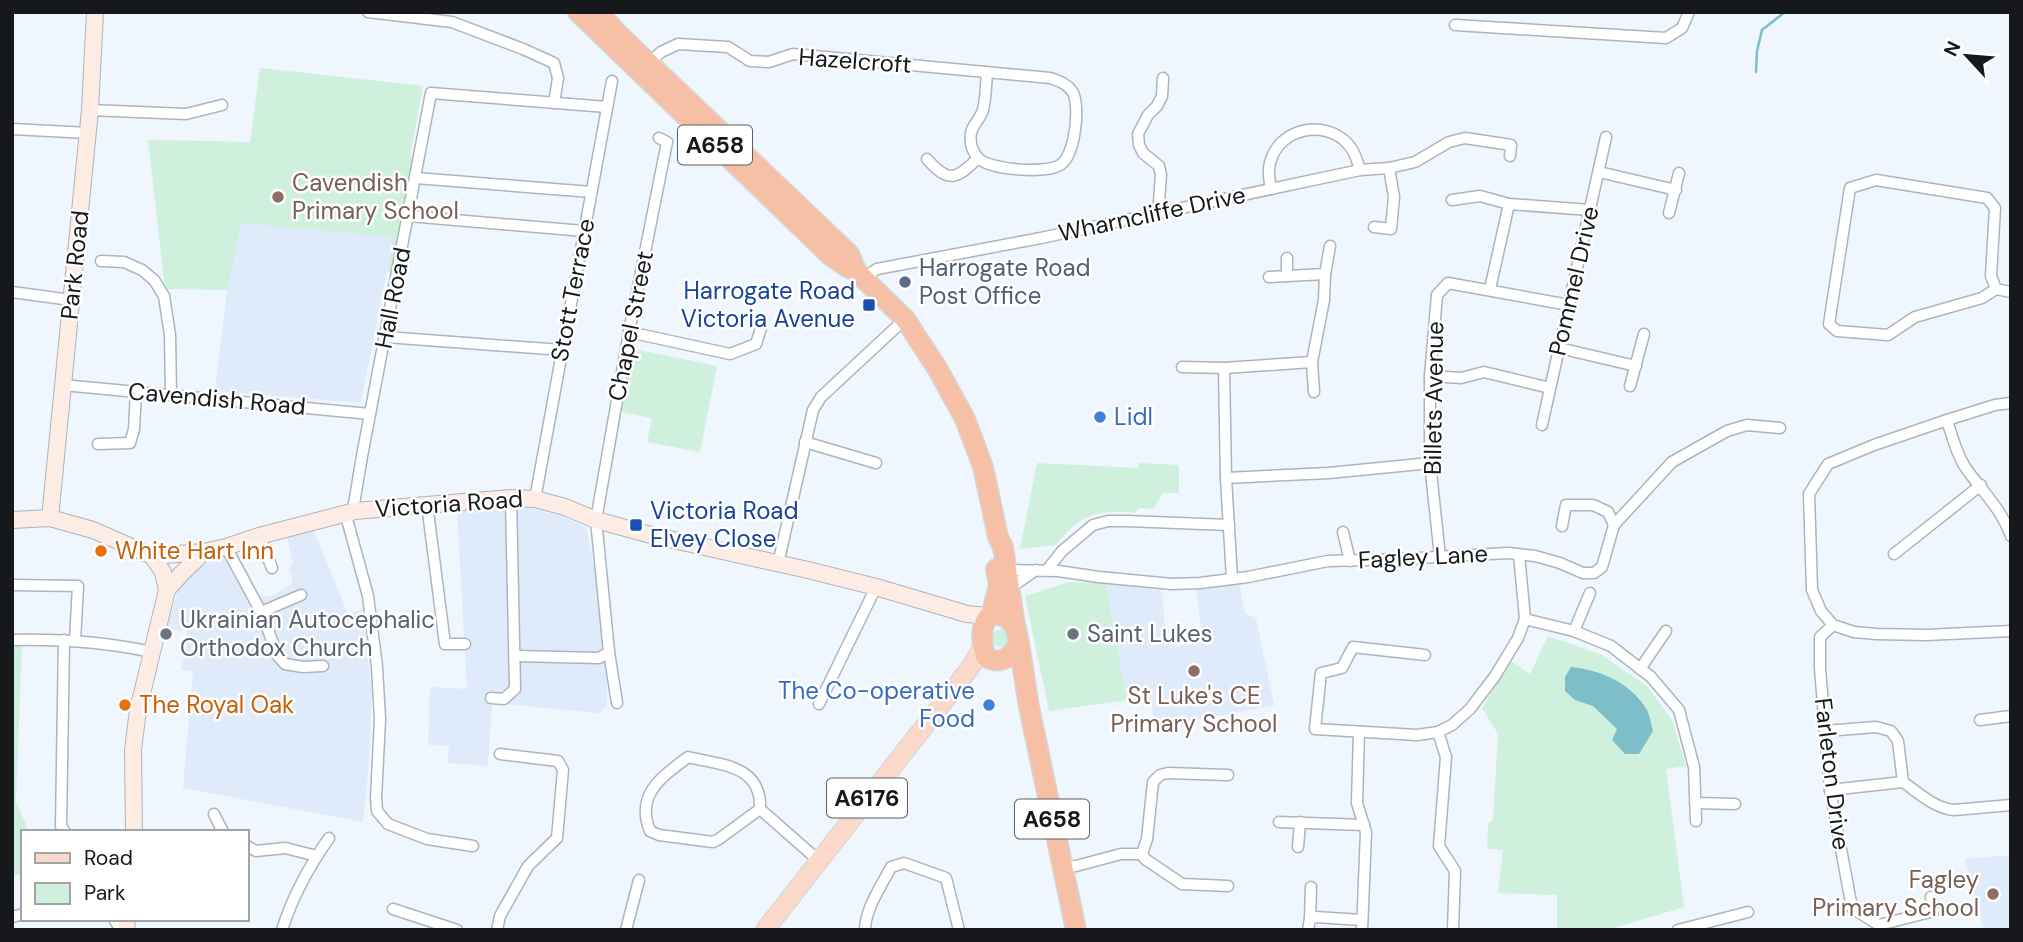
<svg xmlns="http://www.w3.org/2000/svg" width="2023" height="942" viewBox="0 0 2023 942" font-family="'DM Sans',sans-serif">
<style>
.built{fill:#dfebfa}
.green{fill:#cff0dd}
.water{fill:#7ebec9}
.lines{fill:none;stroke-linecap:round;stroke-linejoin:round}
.stream{stroke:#7ebec9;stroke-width:2.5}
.street-casing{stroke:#aeb4bc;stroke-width:13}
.secondary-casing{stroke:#aeb4bc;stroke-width:18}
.primary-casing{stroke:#d5d5d6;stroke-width:20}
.highway-casing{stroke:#d5d5d6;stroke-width:22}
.street{stroke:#fff;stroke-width:10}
.secondary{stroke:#fcece4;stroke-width:16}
.primary{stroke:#fad9ca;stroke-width:18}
.highway{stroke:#f6c0a6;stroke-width:19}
.education-dot{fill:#8d6e63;stroke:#fff;stroke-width:2.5}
.service-dot{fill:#5c6f8a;stroke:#fff;stroke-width:2.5}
.transit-dot{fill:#1a4fb4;stroke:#fff;stroke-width:2.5}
.shop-dot{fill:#3f7fe0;stroke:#fff;stroke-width:2.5}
.food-dot{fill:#e8710a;stroke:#fff;stroke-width:2.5}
.worship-dot{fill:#6b7280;stroke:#fff;stroke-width:2.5}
.labels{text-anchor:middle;stroke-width:5;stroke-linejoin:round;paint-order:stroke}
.shield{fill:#fff;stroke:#5c5d5f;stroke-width:2}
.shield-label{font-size:23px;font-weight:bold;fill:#16181b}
.street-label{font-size:24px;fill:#16181b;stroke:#fff}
.education-label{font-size:24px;fill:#785e54;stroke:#fff;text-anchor:start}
.service-label{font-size:24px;fill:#4e5e75;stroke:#fff;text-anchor:start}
.transit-label{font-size:24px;fill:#164399;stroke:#fff;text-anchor:end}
.shop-label{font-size:24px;fill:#366cbe;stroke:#fff;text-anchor:start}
.food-label{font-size:24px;fill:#c56008;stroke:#fff;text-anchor:start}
.worship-label{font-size:24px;fill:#5b616d;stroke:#fff;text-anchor:start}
</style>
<rect width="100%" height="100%" fill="#eff6fe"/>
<g class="built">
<polygon points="260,68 423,86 361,403 215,391 227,290 148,140 250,142"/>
<polygon points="514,507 531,508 564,517 586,527 601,604 606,648 607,707 599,713 492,703 488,766 447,763 449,746 428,745 430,687 467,689 457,511"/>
<polygon points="313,529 348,614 362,609 372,693 368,775 363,822 183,788 193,672 181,670 187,631 166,629 177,593 185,579 195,570 215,557 239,555 257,591 262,596 270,597 293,583 289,568 293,562 286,534"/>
<polygon points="1106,583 1162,591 1165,628 1171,647 1203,641 1196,590 1239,583 1245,613 1256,618 1274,705 1235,713 1155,727 1150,695 1127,700"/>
<polygon points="2011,855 2011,930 1984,930 1965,859"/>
</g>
<g class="green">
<polygon points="260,68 423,86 410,156 415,157 392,273 387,272 393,237 241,223 228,290 165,289 148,140 250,142"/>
<polygon points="634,349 717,366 700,452 647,442 652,418 621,412"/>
<path d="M1037,463L1138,468L1139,463L1179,465V493H1163L1153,509L1139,508L1135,513C1097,509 1080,514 1056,545L1020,549Z"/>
<polygon points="1069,582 1106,583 1127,700 1049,711 1025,596"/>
<circle cx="1001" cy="638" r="9"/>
<polygon points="1548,636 1602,655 1647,686 1672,720 1686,766 1666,769 1684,907 1607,930 1557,930 1557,895 1498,893 1503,850 1487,849 1488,824 1493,820 1498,734 1482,708 1511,661 1530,674"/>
<polygon points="12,646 22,646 16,801 29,832 23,832 23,873 12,877"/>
</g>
<path class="water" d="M1571,667C1601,670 1631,683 1647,710C1650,716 1651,724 1653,731L1639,754H1625L1612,740L1617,729L1593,706L1575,700L1565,691V677Z"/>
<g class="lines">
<polyline class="stream" points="1756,72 1757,51 1762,30 1785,12"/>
<defs>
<g id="street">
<polyline points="368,12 452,22 523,49 554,63 558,78 554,103"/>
<polyline points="1455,25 1666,38 1682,28 1689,12"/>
<path d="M649,63L661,52L678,44L728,47L750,61L769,62L793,54L1050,78C1059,81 1066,83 1072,91C1081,104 1075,157 1060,165C1045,174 990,170 978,158C975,155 971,147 971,143C968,126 979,123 983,110C986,98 986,84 987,72"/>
<polyline points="90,110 186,114 222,105"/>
<polyline points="12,129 88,133"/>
<path d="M927,159C949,184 957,179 978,158"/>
<polyline points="1599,172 1676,190"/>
<polyline points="416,178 591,192"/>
<path d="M1271,189C1269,178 1267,168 1272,157C1283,128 1323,121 1345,141C1354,149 1357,160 1360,170"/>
<polyline points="1452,200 1480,196 1509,204 1590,210"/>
<polyline points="1669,213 1679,173"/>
<polyline points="1158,214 1161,175 1159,166 1143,153 1139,145 1138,134 1148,115 1157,106 1162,96 1163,78"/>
<polyline points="409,216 584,231"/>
<polyline points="1374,227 1391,229 1394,197 1389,168"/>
<polyline points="101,261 124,262 142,270 154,280 164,296 170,335 171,394"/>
<polyline points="1287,276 1325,274 1330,246"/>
<polyline points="1269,277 1287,276 1287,258"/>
<polyline points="863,278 877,269 1041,238 1360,170 1389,168 1415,162 1449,142 1465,138 1511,145 1510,156"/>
<polyline points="1490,289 1509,204"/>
<polyline points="1996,289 1982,298 1915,317 1888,335 1837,331 1829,324 1850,188 1876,180 1987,198 1995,208 1991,276 1996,289 2011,292"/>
<polyline points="12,292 71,300"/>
<polyline points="629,332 730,354 756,344 761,328"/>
<polyline points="386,337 562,350"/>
<polyline points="1559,348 1636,366"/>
<polyline points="1182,367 1224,368 1312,362"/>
<polyline points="1224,368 1226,478 1232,579"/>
<polyline points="1430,376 1461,378 1484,372 1550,388"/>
<polyline points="63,385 370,414"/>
<polyline points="1630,386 1644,334"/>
<polyline points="1314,392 1312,362 1324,300 1325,274"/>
<polyline points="2011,403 1995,405 1947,420 1874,445 1828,464 1809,494 1812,590 1821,611 1833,625 1854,632 1876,634 1926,635 2011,631"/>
<path d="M1947,420C1952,436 1956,453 1965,467C1981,490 2001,508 2011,536"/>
<polyline points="1542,425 1606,137"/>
<polyline points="805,442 876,463"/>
<polyline points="98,444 130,443 134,429 136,391"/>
<polyline points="1226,478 1329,473 1430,463"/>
<polyline points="535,499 612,81"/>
<polyline points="427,504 445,644 465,644"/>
<polyline points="355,511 354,504 362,456 431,93 607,107"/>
<polyline points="345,512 368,596 377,667 380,719 376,798 377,811 388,824 427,839 473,846"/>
<polyline points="1562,526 1566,505 1593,505 1608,512 1614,525"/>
<polyline points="1343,532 1350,561"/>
<polyline points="259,536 272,568"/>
<polyline points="226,547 261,612 278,656 285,664 303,667 323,666"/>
<polyline points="1894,554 1981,485"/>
<polyline points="1440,557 1430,463 1430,376 1437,295 1448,283 1569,305"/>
<polyline points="778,564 813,410 821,397 905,319"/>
<polyline points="1047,570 1062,551 1093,525 1108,521 1126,521 1229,525"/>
<polyline points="1003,573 1008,570 1058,571 1099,577 1172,584 1200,583 1248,577 1328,561 1401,559 1508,553 1535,556 1560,563 1583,573 1594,573 1602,567 1614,525 1672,462 1727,431 1747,425 1780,428"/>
<polyline points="12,585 78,586 75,641"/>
<polyline points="1010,588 1036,570"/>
<polyline points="261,612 301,595"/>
<polyline points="1525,619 1574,631 1611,646 1651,677 1679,710 1694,767 1696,821"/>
<polyline points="1833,625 1820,637 1820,668 1830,790 1852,908 1879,925 1934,911 1931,897"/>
<polyline points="1574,631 1590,593"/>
<path d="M12,640C59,639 106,642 151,652"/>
<polyline points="64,640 61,826 65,832"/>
<polyline points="1425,655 1353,647 1342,668 1321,673 1315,729 1417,735 1438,732 1452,725 1470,709 1495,676 1518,638 1525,619 1519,554"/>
<polyline points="516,656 599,658 609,652"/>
<polyline points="1640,669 1666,631"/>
<polyline points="491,698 504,699 515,689 511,498"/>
<polyline points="617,703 609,652 596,520 629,332 667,142 659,138"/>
<polyline points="819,704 876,587"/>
<polyline points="1980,720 2011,716"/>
<polyline points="1825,731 1876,727 1891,731 1898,741 1903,782"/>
<polyline points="1359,732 1357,803 1366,832 1362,930"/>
<polyline points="1438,732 1446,757 1439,846 1455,871 1453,930"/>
<polyline points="1228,775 1168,773 1160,775 1153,782 1147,839 1142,854 1145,859 1182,884 1228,886"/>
<path d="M1830,790L1903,782C1919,793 1934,808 1954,810L2011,805"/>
<polyline points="1695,803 1735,804"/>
<path d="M760,809L719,839L713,842L659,835L650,831C635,794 662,777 688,757C721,765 762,765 760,809L818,860"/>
<polyline points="214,814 223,832"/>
<polyline points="1279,822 1364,825"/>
<polyline points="247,846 256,851 285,848 317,856"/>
<polyline points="1298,847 1300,822"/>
<polyline points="1062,867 1076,866 1121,854 1142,854"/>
<polyline points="393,909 457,930"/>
<polyline points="12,917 23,914"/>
<polyline points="114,919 121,930"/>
<polyline points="1310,919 1311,887"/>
<path d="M282,930C292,898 310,865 329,838"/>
<polyline points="497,930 500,916 528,866 557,838 563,770 558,761 500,754"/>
<polyline points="626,930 639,880"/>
<path d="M865,930C865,909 882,885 891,867L904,863L946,878L959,930"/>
<polyline points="1308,930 1310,919 1315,917 1362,920"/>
<polyline points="1678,930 1748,912"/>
</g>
<g id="secondary">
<polyline points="50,518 90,110 95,12"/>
<polyline points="12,520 50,518 93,530 152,556 204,552 226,547 259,536 355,511 511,498 535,499 565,507 596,520 651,535 808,570 876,587 967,614 988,616"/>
<polyline points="167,590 181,574 204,552"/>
<polyline points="134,832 133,750 138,710 167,590 163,572 152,556"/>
<polyline points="126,930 127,919"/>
</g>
<polyline id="primary" points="765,930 970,668 983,646"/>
<g id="highway">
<polyline points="578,12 830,255 844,265 857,272 905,319 937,368 965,419 983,467 998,537 1003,547 1015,625"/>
<polyline points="598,12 618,34 849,254 856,270"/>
<path d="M992,613L1005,617L1015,625L1019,643C1012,656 1002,666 986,657C981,643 979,624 992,613L999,585L996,569"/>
<polyline points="1019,643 1029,707 1076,930"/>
</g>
</defs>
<use href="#street" class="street-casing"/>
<use href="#secondary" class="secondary-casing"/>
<use href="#primary" class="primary-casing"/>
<use href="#highway" class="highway-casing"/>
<use href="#street" class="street"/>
<use href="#secondary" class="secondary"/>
<use href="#primary" class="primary"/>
<use href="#highway" class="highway"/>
</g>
<g class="education-dot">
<circle cx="278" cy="197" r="7"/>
<circle cx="1194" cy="671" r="7"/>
<circle cx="1993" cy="894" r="7"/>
</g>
<circle class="service-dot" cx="905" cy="282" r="7"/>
<g class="transit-dot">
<rect x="862" y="298" width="14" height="14" rx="3.5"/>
<rect x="629" y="518" width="14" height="14" rx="3.5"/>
</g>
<g class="shop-dot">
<circle cx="1100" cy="417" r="7"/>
<circle cx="989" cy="705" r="7"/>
</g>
<g class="food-dot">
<circle cx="101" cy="551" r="7"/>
<circle cx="125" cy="705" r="7"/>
</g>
<g class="worship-dot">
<circle cx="166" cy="634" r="7"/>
<circle cx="1073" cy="634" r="7"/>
</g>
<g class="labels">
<g class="shield">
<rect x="678" y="125.5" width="74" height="39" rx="5"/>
<rect x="827" y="778.5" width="80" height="39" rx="5"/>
<rect x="1015" y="799.5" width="74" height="39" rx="5"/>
</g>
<g class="shield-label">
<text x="715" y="153">A658</text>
<text x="867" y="806">A6176</text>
<text x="1052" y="827">A658</text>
</g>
<g class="street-label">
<text transform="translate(855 61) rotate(4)" y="8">Hazelcroft</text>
<text transform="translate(1152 214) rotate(-12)" y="8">Wharncliffe Drive</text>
<text transform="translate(75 265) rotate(-84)" y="8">Park Road</text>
<text transform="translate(1574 281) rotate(-77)" y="8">Pommel Drive</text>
<text transform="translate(573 290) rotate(-79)" y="8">Stott Terrace</text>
<text transform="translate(393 298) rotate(-79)" y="8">Hall Road</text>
<text transform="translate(631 326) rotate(-79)" y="8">Chapel Street</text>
<text transform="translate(1434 398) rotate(-89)" y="8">Billets Avenue</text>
<text transform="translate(217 399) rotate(5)" y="8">Cavendish Road</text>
<text transform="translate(449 504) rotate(-4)" y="8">Victoria Road</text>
<text transform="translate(1423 557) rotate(-3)" y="8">Fagley Lane</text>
<text transform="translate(1832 774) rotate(83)" y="8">Farleton Drive</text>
</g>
<g class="education-label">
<text x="292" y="191">Cavendish<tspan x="292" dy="28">Primary School</tspan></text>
<text x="1194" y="704" text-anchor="middle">St Luke's CE<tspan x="1194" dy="28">Primary School</tspan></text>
<text x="1979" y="888" text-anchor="end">Fagley<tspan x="1979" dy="28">Primary School</tspan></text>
</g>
<g class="service-label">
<text x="919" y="276">Harrogate Road<tspan x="919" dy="28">Post Office</tspan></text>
</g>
<g class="transit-label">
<text x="855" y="299">Harrogate Road<tspan x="855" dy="28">Victoria Avenue</tspan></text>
<text x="650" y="519" text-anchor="start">Victoria Road<tspan x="650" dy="28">Elvey Close</tspan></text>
</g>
<g class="shop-label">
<text x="1114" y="425">Lidl</text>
<text x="975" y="699" text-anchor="end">The Co-operative<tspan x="975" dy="28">Food</tspan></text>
</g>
<g class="food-label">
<text x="115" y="559">White Hart Inn</text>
<text x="139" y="713">The Royal Oak</text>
</g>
<g class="worship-label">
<text x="180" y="628">Ukrainian Autocephalic<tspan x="180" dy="28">Orthodox Church</tspan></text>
<text x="1087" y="642">Saint Lukes</text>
</g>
</g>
<rect width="2023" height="942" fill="none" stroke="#16181b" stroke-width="28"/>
<rect x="21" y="830" width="228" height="91" fill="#ffffff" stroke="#a2a3a4" stroke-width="2"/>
<rect x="35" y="853" width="35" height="10" fill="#fad9ca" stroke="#a2a3a4" stroke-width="2"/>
<text x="84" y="865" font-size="21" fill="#16181b">Road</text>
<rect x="35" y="883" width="35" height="21" fill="#cff0dd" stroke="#a2a3a4" stroke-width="2"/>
<text x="84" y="900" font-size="21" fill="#16181b">Park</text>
<g transform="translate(1967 56) rotate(296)" stroke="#ffffff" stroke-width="5" paint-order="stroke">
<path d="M0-5L12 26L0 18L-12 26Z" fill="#16181b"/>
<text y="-10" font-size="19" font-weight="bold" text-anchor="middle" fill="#16181b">N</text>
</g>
</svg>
